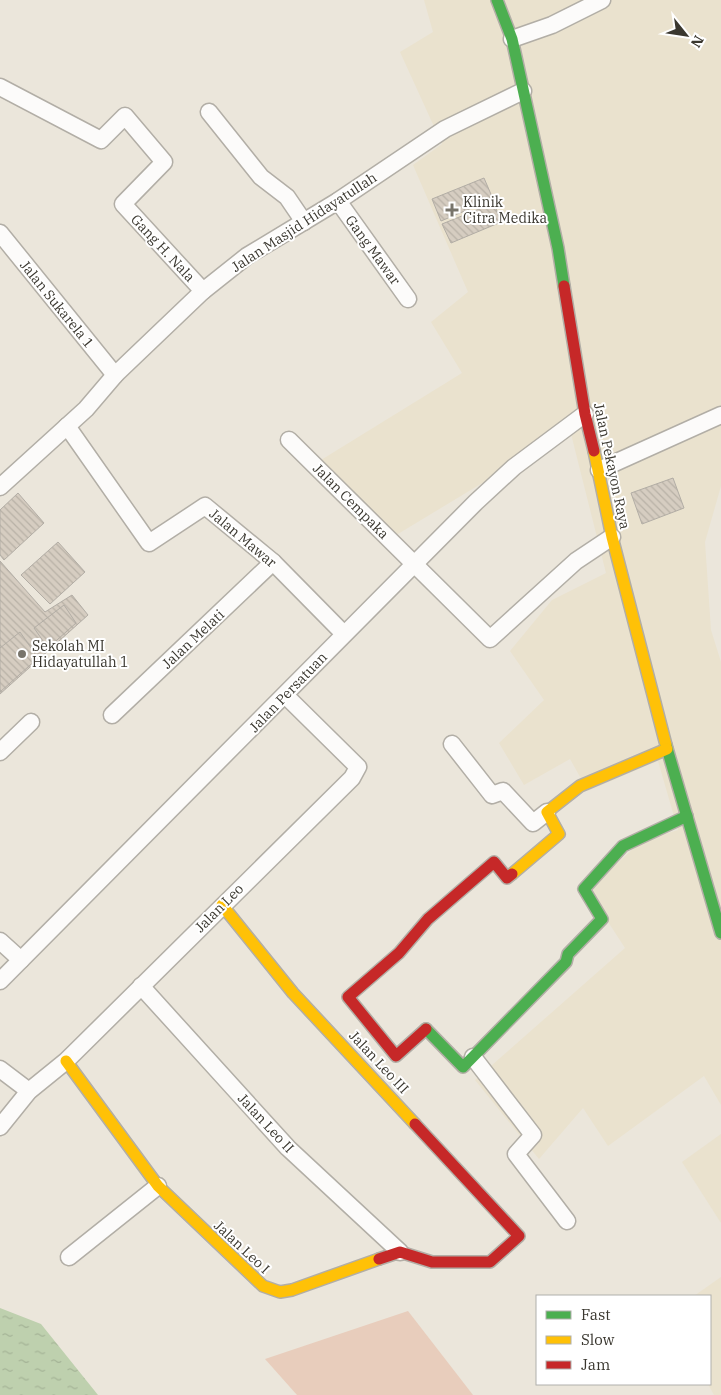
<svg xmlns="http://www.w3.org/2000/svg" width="721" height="1395" viewBox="0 0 721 1395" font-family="'IBM Plex Serif',serif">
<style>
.built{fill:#eae2ce}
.green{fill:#e8cdbc}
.water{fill:url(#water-ripples)}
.building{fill:url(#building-back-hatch);stroke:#b2ada5}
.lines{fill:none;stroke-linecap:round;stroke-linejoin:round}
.street-casing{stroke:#b2aea6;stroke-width:19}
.fast-casing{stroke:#b2aea6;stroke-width:14}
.slow-casing{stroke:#b2aea6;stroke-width:14}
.jam-casing{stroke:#b2aea6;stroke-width:14}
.street{stroke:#fcfbfa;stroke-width:16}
.fast{stroke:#4caf50;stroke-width:11}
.slow{stroke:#ffc107;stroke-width:11}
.jam{stroke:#c62828;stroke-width:11}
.poi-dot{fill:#78746b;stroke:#fff;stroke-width:2}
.labels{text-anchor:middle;stroke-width:4;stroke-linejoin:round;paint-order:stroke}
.poi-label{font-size:14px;fill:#3a372f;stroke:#fff;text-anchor:start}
.street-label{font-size:14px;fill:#3a372f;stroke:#fff}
</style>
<defs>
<pattern id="water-ripples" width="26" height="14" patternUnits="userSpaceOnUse" patternTransform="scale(1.25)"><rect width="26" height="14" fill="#bed0ae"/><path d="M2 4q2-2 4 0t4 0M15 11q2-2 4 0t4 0" fill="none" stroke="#a4b396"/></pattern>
<pattern id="building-back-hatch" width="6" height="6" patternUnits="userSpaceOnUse" patternTransform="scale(1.25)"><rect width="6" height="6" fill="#d6cdc1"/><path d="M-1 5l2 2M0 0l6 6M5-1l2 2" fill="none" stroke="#b8b1a6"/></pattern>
</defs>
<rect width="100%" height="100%" fill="#ebe6db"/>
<g class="built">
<polygon points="424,0 721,0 721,486 705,542 711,630 721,662 721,1105 704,1076 608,1146 583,1108 539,1159 475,1080 625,948 588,891 641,841 678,830 658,761 588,791 570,759 524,785 499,743 544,700 510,651 552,600 606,573 570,430 388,540 321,460 462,373 431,322 468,292 413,165 442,144 400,52 433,32"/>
<polygon points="721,1134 721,1223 682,1162"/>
<polygon points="721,1277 721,1395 714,1395 708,1384 710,1296 694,1296"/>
</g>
<polygon class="green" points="408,1311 473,1395 297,1395 265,1359"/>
<polygon class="water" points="0,1308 41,1324 98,1395 0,1395"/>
<g class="building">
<polygon points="484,178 493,199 441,221 432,199"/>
<polygon points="494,203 501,222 451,243 442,224"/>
<polygon points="673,478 684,508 642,524 631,493"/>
<polygon points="18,493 44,523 4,560 0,555 0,510"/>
<polygon points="58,542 85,572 50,604 21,575"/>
<polygon points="0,561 45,612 72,595 88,615 0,694"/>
<polygon points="64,605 76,623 48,648 34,628"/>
<polygon points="20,632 38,658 0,692 0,648"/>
</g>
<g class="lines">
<defs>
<g id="street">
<polyline points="512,39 552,25 602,0"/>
<polyline points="0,87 101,140 125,116 164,162 123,204 203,291"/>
<polyline points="209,112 261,177 287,197 304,222"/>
<polyline points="338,201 408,299"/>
<polyline points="0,233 115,375"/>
<polyline points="67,426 149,543 205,506 273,562 344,634"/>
<polyline points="289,440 490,639 576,561 612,537"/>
<polyline points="599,470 721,415"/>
<polyline points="0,487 86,409 115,375 203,291 247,256 338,201 445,129 523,91"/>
<polyline points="112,715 273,562"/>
<polyline points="452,744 492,795 503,791 533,823 547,812"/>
<polyline points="0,752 31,722"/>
<polyline points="0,941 21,960"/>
<polyline points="0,981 476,502 514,467 585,414"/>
<polyline points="141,986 288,1148 400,1252"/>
<polyline points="473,1057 533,1135 516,1154 567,1221"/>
<polyline points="0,1069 29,1091"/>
<polyline points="0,1127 29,1091 66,1061 352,778 358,767 286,696"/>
<polyline points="69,1257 158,1186"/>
</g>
<g id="fast">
<polyline points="497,0 512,39 558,248 564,286"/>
<polyline points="666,745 721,933"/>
<polyline points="426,1029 463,1067 566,962 568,954 602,919 584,889 623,846 687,816"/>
</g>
<g id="slow">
<polyline points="594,451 612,537 666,745"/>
<polyline points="512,874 559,834 547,812 580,786 667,749"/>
<polyline points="222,905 293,993 415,1124"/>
<polyline points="66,1061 158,1186 263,1286 280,1292 292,1290 379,1259"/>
</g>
<g id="jam">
<polyline points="564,286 585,414 594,451"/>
<polyline points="426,1029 396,1056 348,997 399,953 428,919 494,862 507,878 512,874"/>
<polyline points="379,1259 400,1252 432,1262 490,1262 519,1236 415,1124"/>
</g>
</defs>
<use href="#street" class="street-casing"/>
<use href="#fast" class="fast-casing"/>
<use href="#slow" class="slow-casing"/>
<use href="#jam" class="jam-casing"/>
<use href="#street" class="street"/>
<use href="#fast" class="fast"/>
<use href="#slow" class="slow"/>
<use href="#jam" class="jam"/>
</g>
<g class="poi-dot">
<path d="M449.5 202.5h5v5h5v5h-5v5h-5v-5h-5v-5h5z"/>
<circle cx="22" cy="654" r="5"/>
</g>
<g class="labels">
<g class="poi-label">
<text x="463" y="207">Klinik<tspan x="463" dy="16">Citra Medika</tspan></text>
<text x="32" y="651">Sekolah MI<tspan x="32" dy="16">Hidayatullah 1</tspan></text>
</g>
<g class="street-label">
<text transform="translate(304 222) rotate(-33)" y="5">Jalan Masjid Hidayatullah</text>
<text transform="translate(163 248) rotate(47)" y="5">Gang H. Nala</text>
<text transform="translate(373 250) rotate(54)" y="5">Gang Mawar</text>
<text transform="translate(57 304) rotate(51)" y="5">Jalan Sukarela 1</text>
<text transform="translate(612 466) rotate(78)" y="5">Jalan Pekayon Raya</text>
<text transform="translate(351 501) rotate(45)" y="5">Jalan Cempaka</text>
<text transform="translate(243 538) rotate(40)" y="5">Jalan Mawar</text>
<text transform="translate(193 639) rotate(-43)" y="5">Jalan Melati</text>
<text transform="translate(288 692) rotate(-46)" y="5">Jalan Persatuan</text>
<text transform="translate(219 908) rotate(-45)" y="5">Jalan Leo</text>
<text transform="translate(379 1062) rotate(47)" y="5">Jalan Leo III</text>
<text transform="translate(266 1123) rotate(47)" y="5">Jalan Leo II</text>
<text transform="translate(242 1247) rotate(43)" y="5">Jalan Leo I</text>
</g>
</g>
<rect x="536" y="1295" width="175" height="90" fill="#ffffff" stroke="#b0afac"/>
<rect x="546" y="1311" width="25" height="8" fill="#4caf50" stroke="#b0afac"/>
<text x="581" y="1320" font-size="15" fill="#3a372f">Fast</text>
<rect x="546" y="1336" width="25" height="8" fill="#ffc107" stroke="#b0afac"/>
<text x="581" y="1345" font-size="15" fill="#3a372f">Slow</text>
<rect x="546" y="1361" width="25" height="8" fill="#c62828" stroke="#b0afac"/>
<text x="581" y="1370" font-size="15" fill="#3a372f">Jam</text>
<g transform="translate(686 35) rotate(120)" stroke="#ffffff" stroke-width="4" paint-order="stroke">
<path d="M0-4L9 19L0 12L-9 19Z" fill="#3a372f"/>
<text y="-8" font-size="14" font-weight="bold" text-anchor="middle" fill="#3a372f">N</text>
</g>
</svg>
